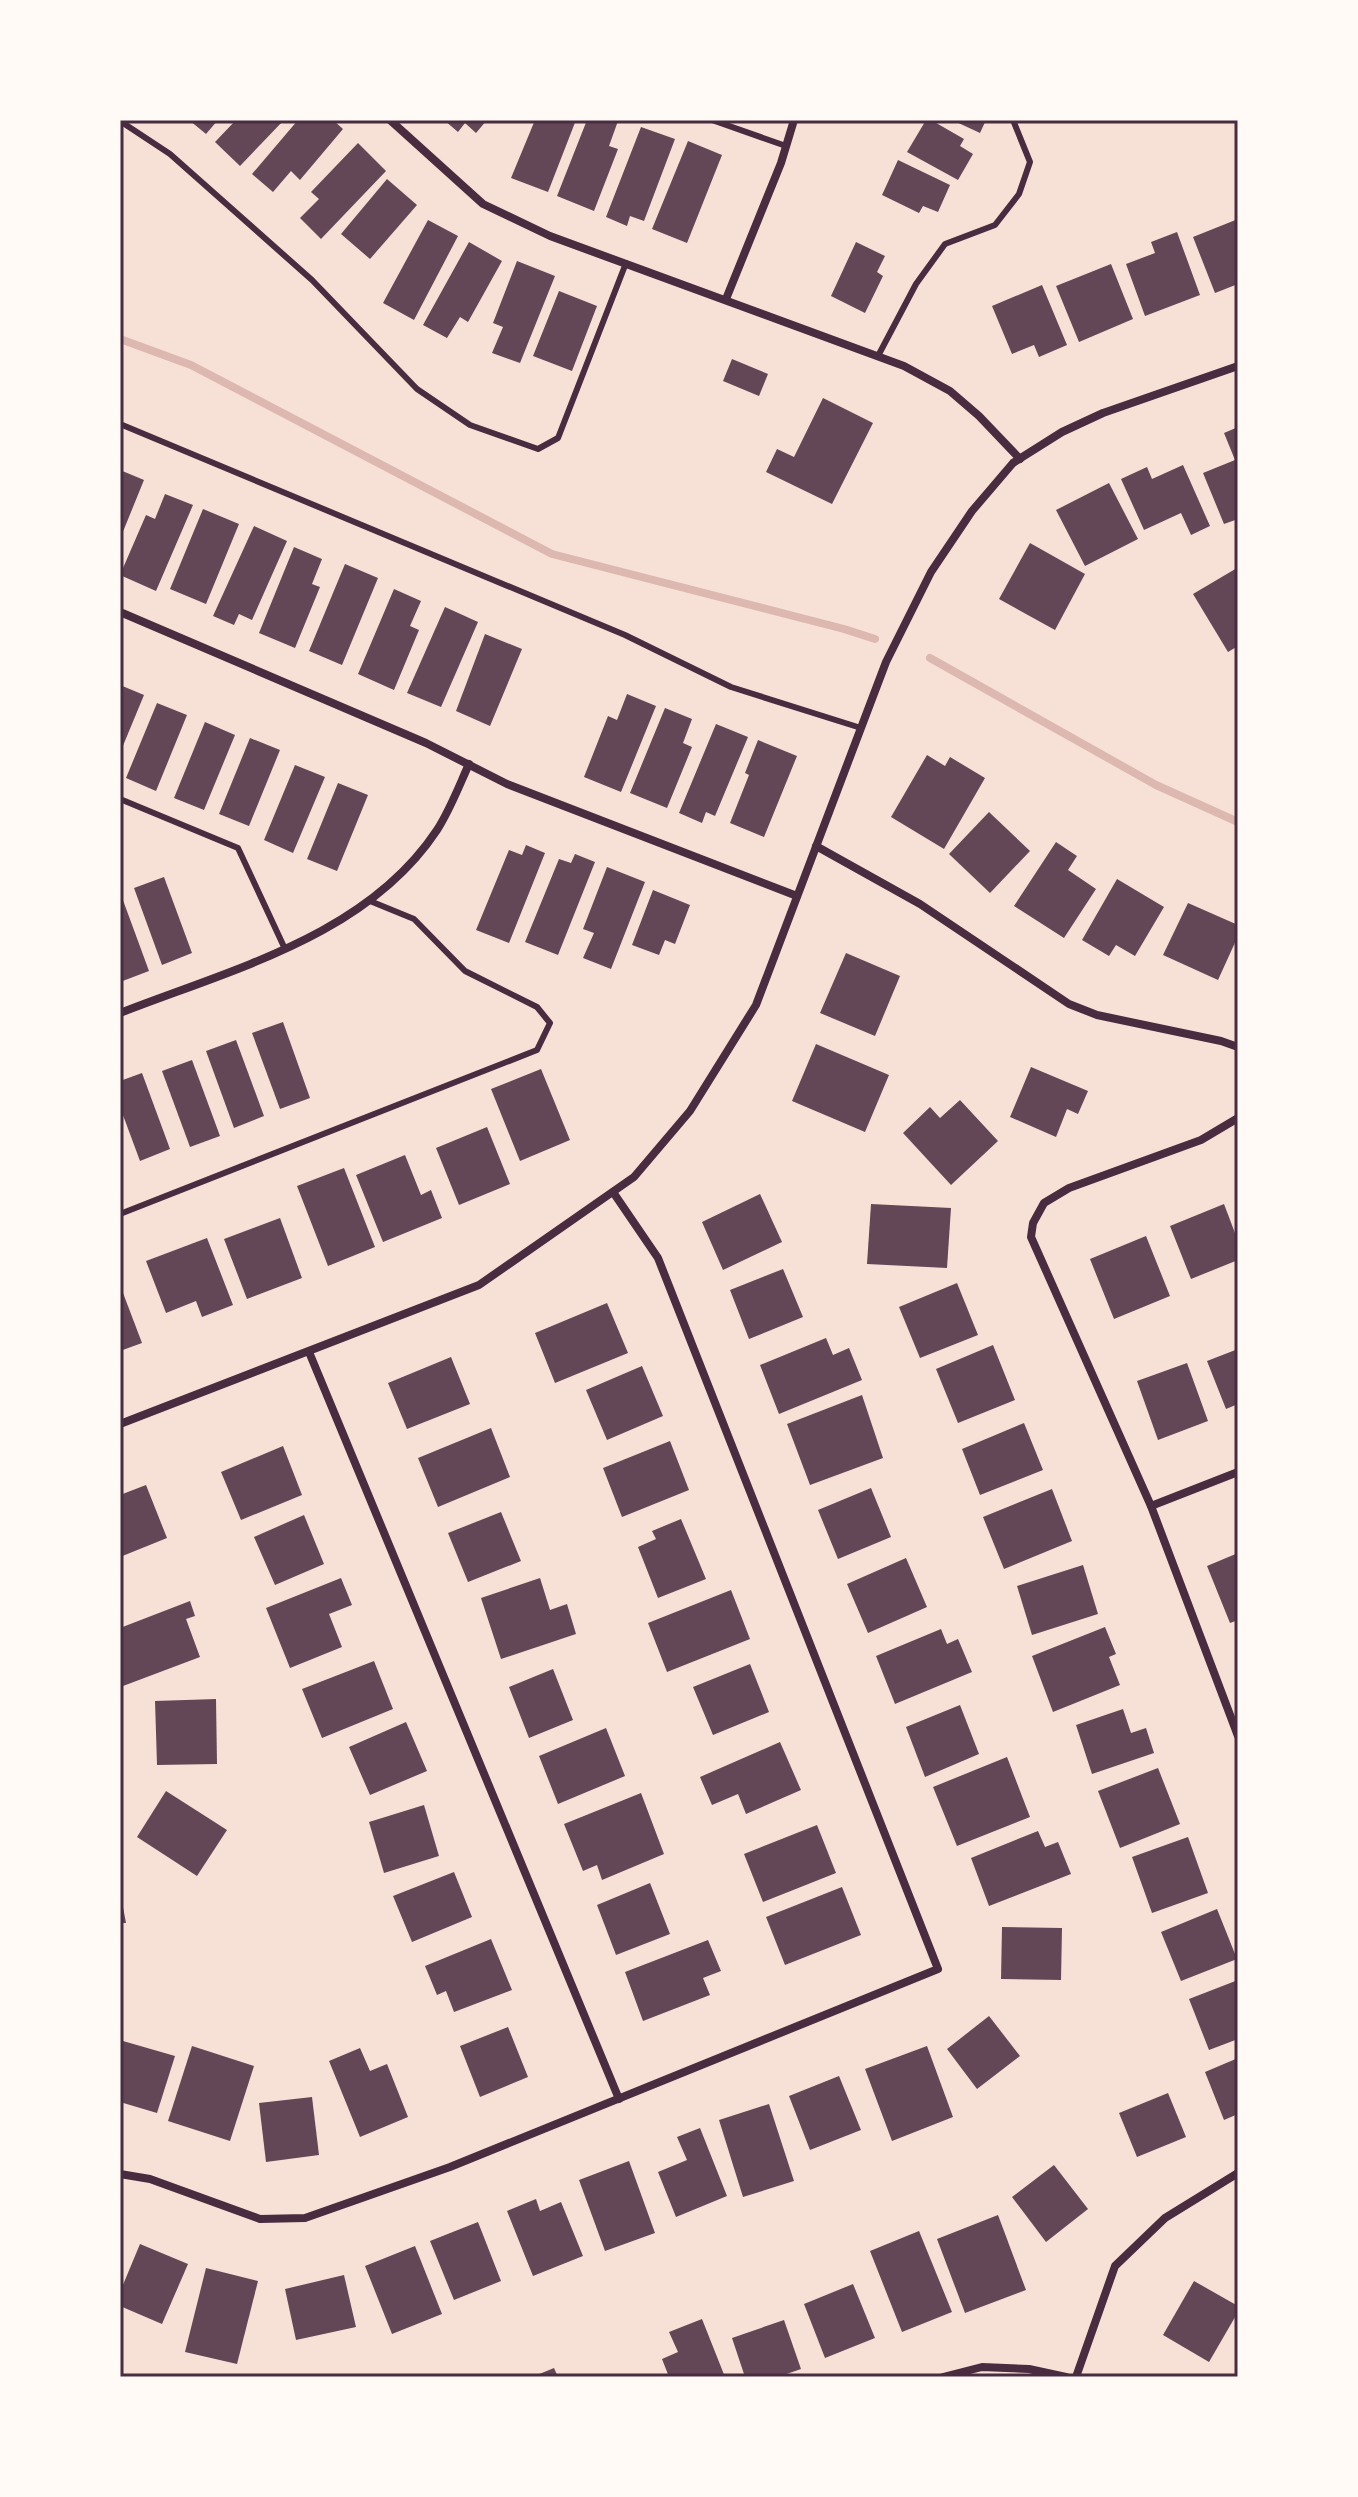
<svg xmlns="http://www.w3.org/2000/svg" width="1358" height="2497" viewBox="0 0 1358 2497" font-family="Raleway,sans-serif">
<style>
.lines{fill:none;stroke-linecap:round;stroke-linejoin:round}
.stream{stroke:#dcb8b0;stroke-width:8}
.building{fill:#644757}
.service{stroke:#4a2c40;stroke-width:6}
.minor{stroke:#4a2c40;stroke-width:8}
.neatline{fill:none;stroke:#4a2c40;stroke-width:3}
</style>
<rect width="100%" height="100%" fill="#f7e1d7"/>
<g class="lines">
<g class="stream">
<polyline points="120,339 191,365 552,554 844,629 875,639"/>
<polyline points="930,658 1156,785 1238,822"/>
</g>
</g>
<g class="building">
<polygon points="189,120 218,120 206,134"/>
<polygon points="236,120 284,120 240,166 215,142"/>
<polygon points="298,120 333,120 343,129 300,180 291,171 273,192 252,174"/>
<polygon points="444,120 487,120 476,133 465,123 458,132"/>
<polygon points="535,120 576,120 548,192 511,178"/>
<polygon points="587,120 618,121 609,146 618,149 594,211 557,196"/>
<polygon points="926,120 931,120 964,139 960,146 973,154 958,180 907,152"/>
<polygon points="952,120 986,120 980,133"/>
<polygon points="641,127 675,139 644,221 630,216 627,226 606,217"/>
<polygon points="688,141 722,155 687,243 652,229"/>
<polygon points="358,143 386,171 321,239 300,218 319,199 311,192"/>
<polygon points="898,160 950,185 938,212 923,206 919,213 882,195"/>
<polygon points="387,179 417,205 370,259 341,234"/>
<polygon points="1238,219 1238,284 1215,293 1193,237"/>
<polygon points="428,220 458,236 414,320 383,303"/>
<polygon points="1177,232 1200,295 1145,316 1126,264 1155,253 1151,242"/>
<polygon points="469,242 502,261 468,322 460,317 447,338 423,325"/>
<polygon points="856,242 885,256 877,272 883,276 865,313 831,296"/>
<polygon points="517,261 555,276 520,363 492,353 503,327 493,323"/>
<polygon points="1111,264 1133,319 1079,342 1056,286"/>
<polygon points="1042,285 1067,345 1039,357 1034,345 1012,354 992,306"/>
<polygon points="559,291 597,306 572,371 533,356"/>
<polygon points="732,359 768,374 759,396 723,381"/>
<polygon points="823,398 873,423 832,504 766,472 777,449 794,457"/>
<polygon points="1238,427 1238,519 1224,524 1203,473 1235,460 1224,433"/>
<polygon points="1183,465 1210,526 1191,535 1181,513 1144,530 1121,479 1147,467 1152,479"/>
<polygon points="120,470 144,480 120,539"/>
<polygon points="1109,483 1138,539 1085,566 1056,510"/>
<polygon points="165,494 193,505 156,591 120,575 146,515 155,519"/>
<polygon points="203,509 239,524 206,604 170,589"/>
<polygon points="254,526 287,541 252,620 239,614 234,625 213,616"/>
<polygon points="1030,543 1085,574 1055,630 999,599"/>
<polygon points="294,547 322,559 312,584 320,587 295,648 259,633"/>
<polygon points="345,564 378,578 342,665 309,651"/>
<polygon points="1237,568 1238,646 1228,652 1193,594"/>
<polygon points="394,589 421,601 410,626 419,630 394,690 358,674"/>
<polygon points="445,607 478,622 441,707 407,693"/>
<polygon points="485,634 522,649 490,726 456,711"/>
<polygon points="120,685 144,695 120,753"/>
<polygon points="627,694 656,706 621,792 584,777 608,716 617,720"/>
<polygon points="157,703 187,715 156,791 126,778"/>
<polygon points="665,708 692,719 683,743 692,747 667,808 630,793"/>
<polygon points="205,722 235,735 204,810 174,798"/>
<polygon points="716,724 748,737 715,816 706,812 702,823 679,813"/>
<polygon points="250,738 280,750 249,826 219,814"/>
<polygon points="758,740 797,756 764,837 730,823 749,775 745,773"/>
<polygon points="927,755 945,766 950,757 985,778 944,849 891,817"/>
<polygon points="295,765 325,777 293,853 264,840"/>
<polygon points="338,783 368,795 337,871 307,859"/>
<polygon points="989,812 1030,851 990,893 949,854"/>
<polygon points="1056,842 1077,856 1068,870 1096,889 1064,938 1014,906"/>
<polygon points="526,845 545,853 509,943 476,930 509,850 522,855"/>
<polygon points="575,854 595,862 558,955 525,942 559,859 571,863"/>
<polygon points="607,867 645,882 611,969 583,958 594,933 583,929"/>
<polygon points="164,877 192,953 162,965 134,888"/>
<polygon points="1117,879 1164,907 1135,956 1116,945 1109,956 1082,940"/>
<polygon points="653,890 690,905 675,944 665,940 659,955 632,945"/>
<polygon points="120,892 149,971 120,982"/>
<polygon points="1188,903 1238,925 1238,936 1218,980 1163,955"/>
<polygon points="846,953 900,976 875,1036 820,1013"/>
<polygon points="283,1022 310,1098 280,1109 252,1033"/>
<polygon points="236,1040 264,1116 234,1128 206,1051"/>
<polygon points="816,1044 889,1075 865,1132 792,1101"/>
<polygon points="192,1060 220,1136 190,1147 162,1071"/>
<polygon points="1031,1067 1088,1091 1078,1114 1067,1109 1056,1137 1010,1117"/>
<polygon points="541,1069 570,1140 520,1161 491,1089"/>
<polygon points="142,1073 170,1149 140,1161 120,1107 120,1081"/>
<polygon points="960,1100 998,1141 951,1185 903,1133 930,1107 940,1118"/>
<polygon points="487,1127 510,1184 459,1205 436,1148"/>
<polygon points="405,1155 421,1195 431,1190 442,1218 383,1242 356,1175"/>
<polygon points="344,1168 375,1247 328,1266 297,1186"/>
<polygon points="760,1194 782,1242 723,1270 702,1222"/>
<polygon points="871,1204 951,1208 947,1268 867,1264"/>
<polygon points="1224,1204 1238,1241 1238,1260 1191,1279 1170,1226"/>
<polygon points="280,1218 302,1278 247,1299 224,1239"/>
<polygon points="1146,1236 1170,1296 1114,1319 1090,1259"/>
<polygon points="207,1238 233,1305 202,1317 196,1301 166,1313 146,1261"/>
<polygon points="783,1269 803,1317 749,1339 730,1290"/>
<polygon points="957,1283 978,1335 920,1358 899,1307"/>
<polygon points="120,1285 142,1343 120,1351"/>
<polygon points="607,1303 628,1353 555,1383 535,1333"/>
<polygon points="826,1338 833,1355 849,1348 862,1380 779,1414 760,1365"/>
<polygon points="993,1345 1015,1400 958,1423 936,1369"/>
<polygon points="1238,1349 1238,1404 1226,1409 1207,1361"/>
<polygon points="451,1357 470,1404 407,1429 388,1383"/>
<polygon points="1187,1363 1208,1421 1158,1440 1137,1381"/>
<polygon points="642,1366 663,1416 607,1440 586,1390"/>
<polygon points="862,1395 883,1458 810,1485 787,1424"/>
<polygon points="1024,1423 1043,1470 980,1495 962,1449"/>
<polygon points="491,1428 510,1477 438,1507 418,1458"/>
<polygon points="670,1441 689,1490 622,1517 603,1468"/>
<polygon points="283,1446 302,1495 241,1520 221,1472"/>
<polygon points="146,1485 167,1538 120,1557 120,1495"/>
<polygon points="871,1488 891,1537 838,1559 818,1510"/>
<polygon points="1052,1489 1072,1541 1004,1569 983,1517"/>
<polygon points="501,1512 521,1561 468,1582 448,1533"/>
<polygon points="304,1515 324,1564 275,1585 254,1537"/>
<polygon points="681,1519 706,1579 658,1598 638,1547 656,1539 652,1531"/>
<polygon points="1238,1553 1238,1620 1230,1623 1207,1566"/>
<polygon points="906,1558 927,1607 868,1633 847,1584"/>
<polygon points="1083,1565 1098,1614 1032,1635 1017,1586"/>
<polygon points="341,1578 352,1605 329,1614 342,1647 290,1668 266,1608"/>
<polygon points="540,1578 550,1610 567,1604 576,1634 501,1659 481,1598"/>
<polygon points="731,1590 750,1639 667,1672 648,1623"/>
<polygon points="190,1601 195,1616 186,1619 200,1657 123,1686 120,1680 120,1628"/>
<polygon points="1105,1627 1116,1654 1109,1657 1120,1685 1053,1712 1032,1656"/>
<polygon points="941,1629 947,1644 958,1639 972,1672 895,1704 876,1656"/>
<polygon points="374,1661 393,1709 322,1738 302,1689"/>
<polygon points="750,1664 769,1712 713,1735 693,1687"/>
<polygon points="553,1669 573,1720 529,1738 509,1687"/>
<polygon points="216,1699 217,1764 157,1765 155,1701"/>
<polygon points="960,1705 979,1754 925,1777 906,1727"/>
<polygon points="1123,1709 1131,1733 1146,1728 1154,1753 1092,1774 1076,1725"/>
<polygon points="406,1722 427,1771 370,1795 349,1747"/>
<polygon points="606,1728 625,1776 558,1804 539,1756"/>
<polygon points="780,1742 801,1790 746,1814 738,1794 712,1805 700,1777"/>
<polygon points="1007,1757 1030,1817 957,1846 933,1787"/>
<polygon points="1158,1768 1180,1824 1120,1848 1098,1791"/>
<polygon points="166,1791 227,1830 197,1876 137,1837"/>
<polygon points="641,1793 664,1854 602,1880 597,1865 583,1871 564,1824"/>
<polygon points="424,1805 439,1856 384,1873 369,1822"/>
<polygon points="817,1825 836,1873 763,1902 744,1854"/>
<polygon points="1038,1831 1045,1847 1058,1842 1071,1874 989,1906 971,1858"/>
<polygon points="1188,1837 1208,1893 1152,1913 1132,1857"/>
<polygon points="454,1872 472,1917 412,1942 393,1896"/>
<polygon points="650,1883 670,1934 616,1955 597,1905"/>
<polygon points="842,1887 861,1935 785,1965 766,1917"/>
<polygon points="120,1891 126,1923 120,1923"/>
<polygon points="1217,1909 1237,1959 1181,1981 1161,1932"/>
<polygon points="1002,1927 1062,1928 1061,1980 1001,1979"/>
<polygon points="491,1939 512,1990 454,2012 446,1991 437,1995 425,1966"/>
<polygon points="708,1940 721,1971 703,1978 710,1995 643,2021 625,1972"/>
<polygon points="1238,1980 1238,2039 1209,2050 1189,1999"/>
<polygon points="989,2016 1020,2056 977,2089 947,2049"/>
<polygon points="508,2027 528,2077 480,2097 460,2046"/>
<polygon points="123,2041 175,2056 157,2113 120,2102 120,2053"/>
<polygon points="192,2046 254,2066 230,2141 168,2121"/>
<polygon points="927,2046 953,2117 892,2141 865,2069"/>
<polygon points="360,2048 370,2071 387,2064 408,2117 360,2137 329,2061"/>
<polygon points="1238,2058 1238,2114 1224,2120 1205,2072"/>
<polygon points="839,2076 861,2130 810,2150 789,2096"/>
<polygon points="1168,2093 1186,2137 1137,2157 1119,2113"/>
<polygon points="312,2097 319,2155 266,2162 259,2103"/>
<polygon points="769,2104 794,2181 743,2197 719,2120"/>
<polygon points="700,2128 727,2196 676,2217 658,2172 687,2160 677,2137"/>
<polygon points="629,2161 655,2233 605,2251 579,2180"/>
<polygon points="1054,2165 1088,2209 1046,2242 1012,2197"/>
<polygon points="536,2199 540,2211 561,2202 583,2256 533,2276 507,2211"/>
<polygon points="998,2215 1026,2290 965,2313 937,2239"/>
<polygon points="478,2222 501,2281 454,2300 430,2241"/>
<polygon points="919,2231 952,2312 902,2332 870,2251"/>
<polygon points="140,2244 188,2264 162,2324 120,2306 120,2292"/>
<polygon points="415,2246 442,2314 392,2334 365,2266"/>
<polygon points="206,2268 258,2281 237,2364 185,2352"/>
<polygon points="344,2275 356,2327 296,2340 285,2289"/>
<polygon points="1194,2281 1238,2306 1238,2312 1209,2362 1163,2335"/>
<polygon points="853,2284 875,2338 825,2358 804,2304"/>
<polygon points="702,2319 725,2377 669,2377 662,2359 678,2352 669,2332"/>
<polygon points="784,2320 801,2369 778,2377 745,2377 732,2338"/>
<polygon points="554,2368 558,2377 532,2377"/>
</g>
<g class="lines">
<g class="service">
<polyline points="712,120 786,146"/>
<polyline points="120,121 170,154 312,280 417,389 470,425 538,449 558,438 626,263"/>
<polyline points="878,356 916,284 945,244 995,225 1019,194 1030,162 1013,120"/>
<polyline points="120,424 625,635 731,687 861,728"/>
<polyline points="120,799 238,848 285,949"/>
<polyline points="120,1214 537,1050 550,1023 537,1007 465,971 414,919 370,901"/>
</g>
<g class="minor">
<polyline points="390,120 483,204 550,236 904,366 950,391 979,416 1020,459"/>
<polyline points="726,299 781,163 794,120"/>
<polyline points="120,612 426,743 507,784 797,896"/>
<polyline points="816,846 920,904 1069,1004 1097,1015 1221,1041 1238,1047"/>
<path d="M120,1013C232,969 367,936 437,830C450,810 459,786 469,764"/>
<polyline points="1238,1118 1201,1140 1069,1188 1044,1203 1033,1223 1031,1237 1151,1506 1238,1736"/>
<polyline points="309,1352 619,2099"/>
<polyline points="120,1424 479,1285 634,1177 690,1111 756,1005 886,662 931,572 972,511 1013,463 1062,432 1103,413 1238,366"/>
<polyline points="1151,1506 1238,1472"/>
<polyline points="120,2174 150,2179 260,2219 305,2218 450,2167 938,1969 658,1258 613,1192"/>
<polyline points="943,2377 982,2367 1029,2369 1066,2377"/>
<polyline points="1076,2377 1115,2266 1165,2218 1238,2173"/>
</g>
</g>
<rect width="1358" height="2497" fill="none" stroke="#fffaf5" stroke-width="244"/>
<rect x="122" y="122" width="1114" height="2253" class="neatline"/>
</svg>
